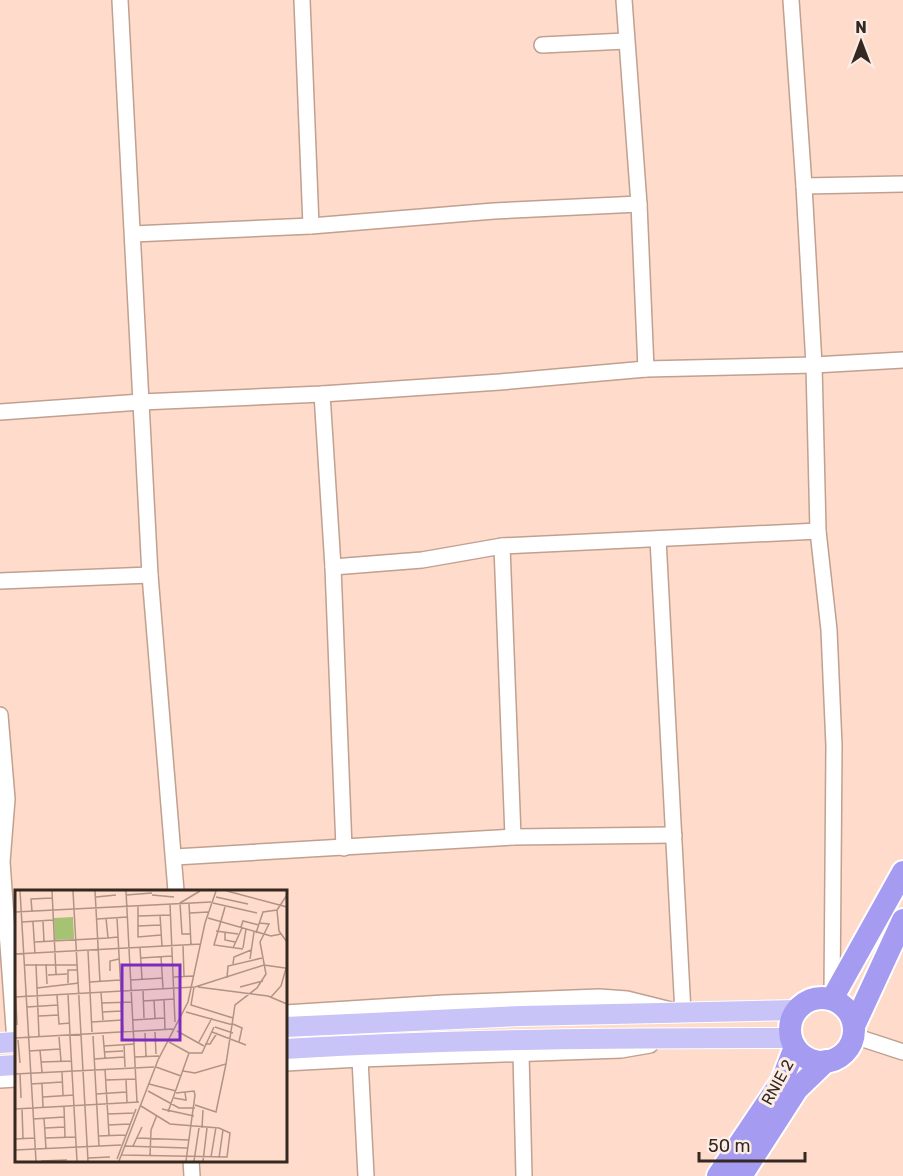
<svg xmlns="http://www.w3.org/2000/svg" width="903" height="1176" viewBox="0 0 903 1176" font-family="Rubik,sans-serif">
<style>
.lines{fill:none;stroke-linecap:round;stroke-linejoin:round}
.minor-casing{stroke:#c1a090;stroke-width:18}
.major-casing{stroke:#fff;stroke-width:22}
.highway-casing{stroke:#fff;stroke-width:26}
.minor{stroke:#fff;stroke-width:15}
.major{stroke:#c9c4f7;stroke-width:20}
.highway{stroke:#a59cf2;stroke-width:22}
.labels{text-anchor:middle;stroke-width:6;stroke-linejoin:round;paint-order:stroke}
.street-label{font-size:16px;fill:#352821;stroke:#fbede6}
.inset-road{fill:none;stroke:#ae9386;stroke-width:1.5}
.view{fill:#7b2cbf;fill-opacity:0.15;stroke:#7b2cbf;stroke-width:3}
.inset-edge{fill:none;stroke:#352821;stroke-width:3}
</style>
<rect width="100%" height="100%" fill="#fedbca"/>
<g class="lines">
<defs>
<g id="minor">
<polyline points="120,0 150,575 176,891"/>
<polyline points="302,0 311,226"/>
<polyline points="624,0 639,204 646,369"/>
<polyline points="791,0 804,186 814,365 818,531 829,630 834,746 832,995"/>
<polyline points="542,45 626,41"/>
<polyline points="804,186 903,184"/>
<polyline points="133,234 311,226 494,211 639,204"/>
<polyline points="322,394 333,567 344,848"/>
<polyline points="0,412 141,402 322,394 500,382 646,369 814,365 903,360"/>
<polyline points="502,546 513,837"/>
<polyline points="333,567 422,560 502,546 818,531"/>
<polyline points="0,581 150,575"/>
<polyline points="0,715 7,799 2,862 15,1042"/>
<polyline points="175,857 513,837 674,835"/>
<polyline points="285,1013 444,1003 599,997 627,999 683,1013 658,539"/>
<polyline points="854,1036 903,1052"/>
<polyline points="521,1053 524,1176"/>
<polyline points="360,1059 366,1176"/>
<polyline points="285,1063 360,1059 621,1050 650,1045"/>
<polyline points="0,1080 16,1079"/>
<polyline points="191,1160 192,1176"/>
</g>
<g id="major">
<polyline points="285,1027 521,1016 796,1010"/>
<polyline points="0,1043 16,1042"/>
<path d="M285,1049C454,1039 622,1038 791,1038"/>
<polyline points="0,1066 16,1065"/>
</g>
<g id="highway">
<circle cx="822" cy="1030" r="32"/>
<polyline points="832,999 903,872"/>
<polyline points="854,1026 903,920"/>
<polyline points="718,1176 782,1081 795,1047"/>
<polyline points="741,1176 797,1089 826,1061"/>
</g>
</defs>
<use href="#minor" class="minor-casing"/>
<use href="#major" class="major-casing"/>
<use href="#highway" class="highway-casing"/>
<use href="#minor" class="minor"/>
<use href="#major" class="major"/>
<use href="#highway" class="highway"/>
</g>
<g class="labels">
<g class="street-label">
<text transform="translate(777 1082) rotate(-61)" y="6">RNIE 2</text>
</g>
</g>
<g transform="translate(15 890)">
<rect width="272" height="272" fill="#fedbca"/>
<path d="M58,27L59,49L40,50L39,28Z" fill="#a5c372"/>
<path class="inset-road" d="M5,1L21,271M37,1L41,84M58,1L73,271M80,1L85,92M111,1L122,212M212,1L272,17M111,5L137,3M137,5L159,7M272,5L262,20L264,41L272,52M81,7L101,5M201,7L233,14M174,13L176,55M198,13L242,23M155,14L160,132M123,16V47L146,45M210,17L199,55L228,59M17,21L16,9L37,8M0,22L196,12M175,23L193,22M145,25L147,56M123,26L156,25M91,28L93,48L103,47M102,28L106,101M193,28L256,46L266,44M82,29L112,27M28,31L29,52M7,32L38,30M18,32L20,64M123,36L145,35M226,37L228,31L244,35M201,41L223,44M210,42V50L220,52M241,43L248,22L262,20M176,44H167L165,13L185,1M20,52L93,48M168,55L169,86M125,58L127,89M218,58L227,38M228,58L231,39M73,61L77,142M0,64L186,54M146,67L148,98M126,68L157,66M235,69L239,42M21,74L24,146M31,74L32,94M218,74L219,67L236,60M10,75H62M95,81V71L104,69M33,85L52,84M159,87L178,86M212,88L213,76L247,68M116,90L148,88M0,91L2,135M75,92L105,90M53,93V80H63M180,97L249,75L270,78M183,97L253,106L272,114M225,97L248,91M22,98L64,93M128,100L129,128M86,102L88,130M53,104L55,144M42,105L44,134L55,133M0,107L179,97L176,115L218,128M256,107L266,96L272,75M149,109L150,139M139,110L140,128M128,111L159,109M106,112L108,141M87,113L117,112M12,117L43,115M87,122L107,121M171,122L218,135M24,126L44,125M118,130L149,128M77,132L107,130M218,134L227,138L224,152M200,137L218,143M162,141L189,156M140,142L141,164M197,142L231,155M130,143L131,166M88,145L90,168M55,146L62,271M78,146L84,256M44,147L46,171M0,148L158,139M3,150L5,173M154,152L174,163H187L199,137M184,152L197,128M190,154H195L202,143M109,155L110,177M89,156L120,154M25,160L27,182M14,161L45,159M89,162L108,161M120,167L144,166M79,169L109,167M26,172L57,171M141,177L166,186M90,179L94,245M168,181L180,183L211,174L220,115L242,98L251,84L245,52L254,34L244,33M47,182L48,205M0,184L139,177M5,184L6,208M111,189L112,213M91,190L121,189M16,194L47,192M27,194L28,217M134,194L161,201M133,201L164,218H180M161,203L179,201L180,205L171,271M81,204L111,202M28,207L59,205M159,208L171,210L170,202M180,215L201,222L211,174M49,216L50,247M7,218L8,249M0,219L124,212M147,219L179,226M153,222L174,163M92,224L120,223M29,228L31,259M18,229L49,227M93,235L115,234M30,238L50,237M187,238L188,220M83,246L111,245M30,248L61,247M122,248L174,250M0,249L19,248M109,256L172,258M118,256L127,237M0,260L106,255M107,265L212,267L215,243L204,238L155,234L126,216M135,266L136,240L142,225M196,267L201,237M73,268L95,267M204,268L208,240M102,269L121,219M26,271L52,270M104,271L143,170L173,112L190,33L201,1M179,271L184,238M188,271L192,238"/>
<path class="view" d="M107,75H165V150H107Z"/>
<rect width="272" height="272" class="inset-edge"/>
</g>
<g transform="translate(861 42)" stroke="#fbede6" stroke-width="4.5" paint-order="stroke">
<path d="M0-4.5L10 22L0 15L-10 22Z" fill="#352821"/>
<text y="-9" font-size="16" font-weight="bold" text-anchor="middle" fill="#352821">N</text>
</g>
<path d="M699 1152v9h106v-9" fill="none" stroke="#352821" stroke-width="3"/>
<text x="708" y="1152" font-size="18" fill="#352821" stroke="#fbede6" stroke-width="4.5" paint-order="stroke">50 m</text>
</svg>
